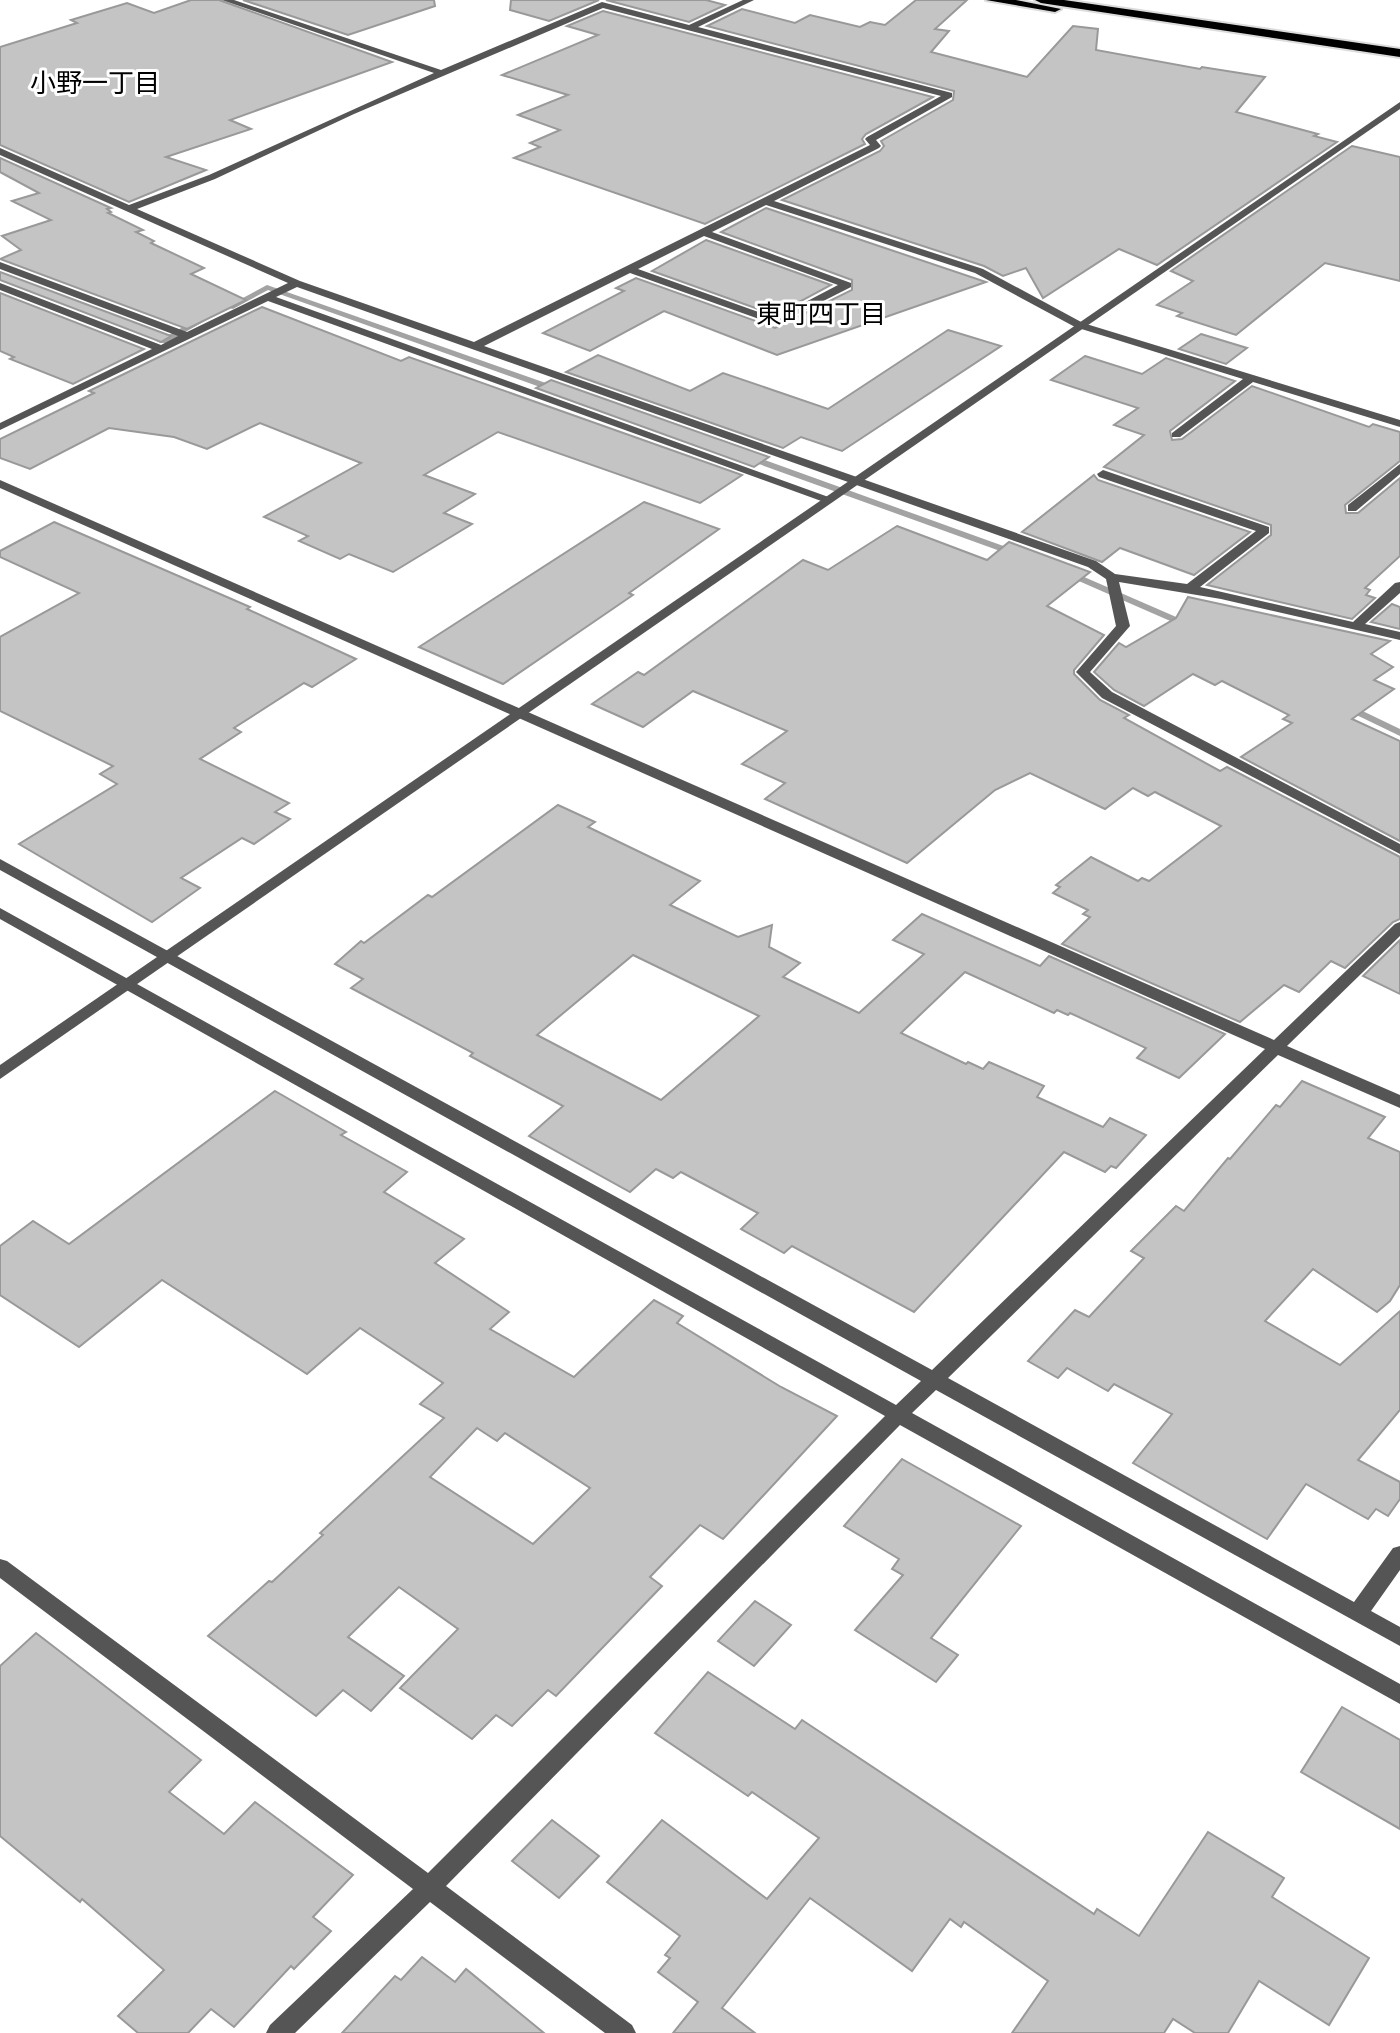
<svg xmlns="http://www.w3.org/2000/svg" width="1400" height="2033" viewBox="0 0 1400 2033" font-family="Ubuntu,'Noto Sans JP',sans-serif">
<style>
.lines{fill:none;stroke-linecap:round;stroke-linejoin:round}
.stream{fill:#a3a3a3;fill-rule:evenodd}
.building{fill:#c4c4c4;stroke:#999;stroke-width:2;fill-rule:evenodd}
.trunk-casing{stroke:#dbdbdb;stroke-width:4}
.minor{fill:#555;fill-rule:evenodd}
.tertiary{fill:#555;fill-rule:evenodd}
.trunk{fill:#000;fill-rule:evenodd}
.labels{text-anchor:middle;stroke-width:6;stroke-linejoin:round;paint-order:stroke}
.far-neighbourhood-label{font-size:26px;fill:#000;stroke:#fff}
</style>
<rect width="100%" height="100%" fill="#fff"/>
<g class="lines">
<g class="stream">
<polygon points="267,285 560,388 561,390 554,392 268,290 233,309 226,307"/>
<polygon points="196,320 203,322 166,343 160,343 147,336 151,334 163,338"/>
<polygon points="748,454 1020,552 1022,554 1017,557 1014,556 745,459 744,457"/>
<polygon points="1068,570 1190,623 1192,625 1190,627 1184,627 1065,575 1065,571"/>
<polygon points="1346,703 1400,729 1400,736 1342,708 1342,704"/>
</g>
</g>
<g class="building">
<polygon points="191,0 219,0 392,62 230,120 251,129 166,157 206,170 129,202 0,145 0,47 77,23 71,20 127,3 154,13"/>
<polygon points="243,0 434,0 435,6 348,35"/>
<polygon points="511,0 599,0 549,21 510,10"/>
<polygon points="606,0 706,0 725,5 689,22"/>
<polygon points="916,0 967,0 935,29 949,31 931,52 1027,77 1073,26 1098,29 1096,50 1200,69 1202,67 1265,77 1236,112 1318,134 1314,136 1337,142 1157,265 1119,249 1043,298 1026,268 1003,276 984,266 782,200 880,151 884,146 881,141 953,100 954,91 707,26 742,9 795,23 810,15 860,27 870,22 885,25"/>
<polygon points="603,11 933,97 866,134 862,139 865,144 705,224 514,158 540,147 530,143 560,130 518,115 568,95 502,75 598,35 567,26"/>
<polygon points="1352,146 1400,157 1400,281 1325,263 1236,335 1177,316 1182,313 1157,305 1193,281 1171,271"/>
<polygon points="0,158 111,208 107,209 111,212 108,213 143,230 136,232 154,241 151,243 204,268 191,274 246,300 187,329 0,259 21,250 2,236 51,220 12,201 39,193 0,172"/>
<polygon points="766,208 986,282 777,355 664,311 590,351 543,333 624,291 616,288 636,278 775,328 852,290 852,280 721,232"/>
<polygon points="706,240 831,285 775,315 652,271"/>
<polygon points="0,272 171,336 161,342 0,280"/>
<polygon points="0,293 144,349 73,384 10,359 14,357 0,351"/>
<polygon points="262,307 401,361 409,357 742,475 700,503 498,432 424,475 475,494 444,513 472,524 393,572 349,554 340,559 299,541 308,536 264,517 361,463 260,423 207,449 174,437 109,428 30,469 0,458 0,439 94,393 89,391"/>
<polygon points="948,330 1001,346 842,451 801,437 783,448 566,372 598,355 690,391 723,373 828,409"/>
<polygon points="1201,334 1247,348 1226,364 1179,349"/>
<polygon points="1085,356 1142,374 1166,358 1235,381 1170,431 1172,440 1182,439 1252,386 1369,427 1373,424 1400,432 1400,461 1345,505 1346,513 1358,513 1400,478 1400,556 1365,588 1370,590 1366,595 1375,598 1352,619 1207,585 1271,535 1271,525 1104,467 1144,435 1114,425 1138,408 1051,380"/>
<polygon points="551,380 769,457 754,467 536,388"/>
<polygon points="1094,475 1098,480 1250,532 1194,575 1120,548 1102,562 1022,532"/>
<polygon points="644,502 719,529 629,593 633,595 503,684 419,647"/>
<polygon points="54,522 250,607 247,609 356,659 312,687 304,683 234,728 241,732 200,759 289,803 275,812 290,819 254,844 242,838 181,878 200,888 152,922 19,844 117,784 100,774 113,766 0,711 0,637 79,593 0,557 0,551"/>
<polygon points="897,526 987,560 1009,542 1090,572 1047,606 1104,635 1074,670 1074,674 1100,700 1129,715 1124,718 1220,771 1227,767 1400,857 1400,919 1393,922 1345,968 1331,961 1299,992 1284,985 1240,1022 1062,944 1090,917 1083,914 1088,910 1053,893 1060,887 1056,885 1091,857 1138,881 1142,878 1149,881 1221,826 1155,792 1148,796 1133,788 1105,809 1030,773 995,790 907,863 765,799 785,783 742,764 787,731 693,691 643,727 592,704 638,672 644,675 803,560 828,570"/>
<polygon points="1188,597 1390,641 1371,654 1393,667 1374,680 1394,689 1352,719 1400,741 1400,841 1241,757 1292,723 1283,719 1289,715 1222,681 1215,685 1193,674 1144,706 1114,690 1094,672 1119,643 1126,647 1176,618"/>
<polygon points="1392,604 1400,607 1400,629 1371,622"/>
<path d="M558,805L595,822L588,827L700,881L670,905L738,937L772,925L769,947L800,963L783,977L859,1013L924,954L893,940L922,914L1040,966L1049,956L1225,1034L1179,1078L1137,1058L1146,1048L1070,1013L1068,1015L1057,1010L1054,1013L965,972L901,1033L966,1064L968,1062L983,1069L989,1062L1044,1086L1037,1097L1103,1127L1110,1118L1146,1135L1116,1168L1111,1166L1105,1172L1064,1152L914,1312L792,1246L784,1253L741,1229L758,1213L681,1172L673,1178L656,1169L630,1192L529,1136L563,1106L470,1056L473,1053L351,988L363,979L335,964L361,941L364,943L428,895L432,897ZM633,955L759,1016L661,1100L537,1035Z"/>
<polygon points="1400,940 1400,994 1363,976"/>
<polygon points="1302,1081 1385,1117 1368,1138 1400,1152 1400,1285 1390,1301 1377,1312 1313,1269 1265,1321 1340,1365 1400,1311 1400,1410 1358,1460 1400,1482 1400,1499 1388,1516 1376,1509 1368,1519 1306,1484 1267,1539 1133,1463 1172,1414 1114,1384 1108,1391 1067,1368 1058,1378 1028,1361 1075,1310 1089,1317 1144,1258 1131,1251 1176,1206 1184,1211 1228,1158 1230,1159 1276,1105 1280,1107"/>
<path d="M275,1091L346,1132L341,1135L407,1172L384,1192L464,1239L435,1263L509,1312L490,1329L574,1377L654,1300L683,1316L677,1323L781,1387L837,1416L723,1539L700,1525L650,1577L662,1586L556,1696L548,1690L512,1726L496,1715L472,1739L400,1688L458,1629L399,1587L348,1637L404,1676L371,1711L343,1690L316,1716L208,1636L269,1581L272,1582L323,1535L320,1533L444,1418L420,1404L443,1383L360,1328L307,1374L162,1280L79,1347L0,1295V1246L33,1221L69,1244ZM477,1428L497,1441L505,1433L590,1488L533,1544L430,1477Z"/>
<polygon points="902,1459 1021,1526 931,1638 958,1655 936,1682 855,1630 903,1575 892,1569 899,1559 844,1526"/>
<polygon points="755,1601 791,1625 754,1666 718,1641"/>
<polygon points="36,1633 201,1760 169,1792 224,1834 255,1802 353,1875 313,1917 331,1931 294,1969 291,1966 234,2027 211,2009 188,2033 138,2033 118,2016 164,1970 82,1899 80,1902 0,1836 0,1666"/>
<polygon points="708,1672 795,1729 802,1720 1094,1914 1097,1909 1139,1936 1208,1832 1284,1878 1272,1897 1369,1958 1329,2025 1259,1981 1228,2033 1195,2033 1173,2019 1164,2033 1012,2033 1048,1981 964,1922 961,1927 950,1919 912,1971 810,1898 722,2008 755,2033 673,2033 698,2002 658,1972 670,1958 665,1955 680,1936 607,1882 662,1820 767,1899 819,1838 752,1792 748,1796 655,1733"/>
<polygon points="1342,1707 1400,1740 1400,1829 1301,1772"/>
<polygon points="552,1820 599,1856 559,1898 512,1861"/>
<polygon points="422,1957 455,1982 466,1969 544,2033 342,2033 395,1976 401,1980"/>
</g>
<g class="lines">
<defs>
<g id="trunk">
<polygon points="986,0 1016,0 1061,9 1055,12"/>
<polygon points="1035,0 1064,0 1400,49 1400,57 1041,3"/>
</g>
</defs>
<use href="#trunk" class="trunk-casing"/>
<g class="minor">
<path d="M222,0H234L441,70L602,2L689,25L743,0H754L698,27L952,93V97L876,140L881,146L879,148L774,201L983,269L1083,323L1400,420V427L1253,382L1180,437H1172V433L1243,379L1075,327L975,273L766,205L712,232L851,283V287L776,325L630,273L484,346L1096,561L1115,574L1187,584L1256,531L1099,477L1097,474L1103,470L1269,527V533L1200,587L1353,622L1395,583L1400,582V593L1365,624L1400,632V640L1221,599L1119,582L1130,626L1090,672L1112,692L1400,844V854L1102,698L1076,672L1116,626L1106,579L1088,567L297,287L276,297L834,499L832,502H824L268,301L0,430V423L152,349L0,290V283L161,345L178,336L0,269V262L187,332L288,283L0,155V148L129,205L209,175L434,73ZM603,8L941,96L867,137L865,139L870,145L474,342L300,281L137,209L215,179L354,114ZM704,236L838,285L775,318L638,269Z"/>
<polygon points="1400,464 1400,474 1356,511 1348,511 1348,505"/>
<polygon points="0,480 1274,1040 1395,924 1400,922 1400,936 1287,1046 1400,1095 1400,1108 1278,1055 948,1378 1354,1602 1393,1548 1400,1546 1400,1570 1371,1611 1400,1627 1400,1646 936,1390 912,1413 1400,1684 1400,1704 900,1425 446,1886 632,2025 636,2033 605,2033 430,1902 295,2033 266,2033 270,2025 413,1889 0,1578 0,1559 7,1561 428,1873 885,1416 0,919 0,908 896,1405 921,1381 0,870 0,859 932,1370 1265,1049 0,488"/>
</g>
<polygon class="tertiary" points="1400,102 1400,109 0,1079 0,1065"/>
<use href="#trunk" class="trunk"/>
</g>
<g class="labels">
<g class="far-neighbourhood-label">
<text x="95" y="92">小野一丁目</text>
<text x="821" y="323">東町四丁目</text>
</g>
</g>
</svg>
